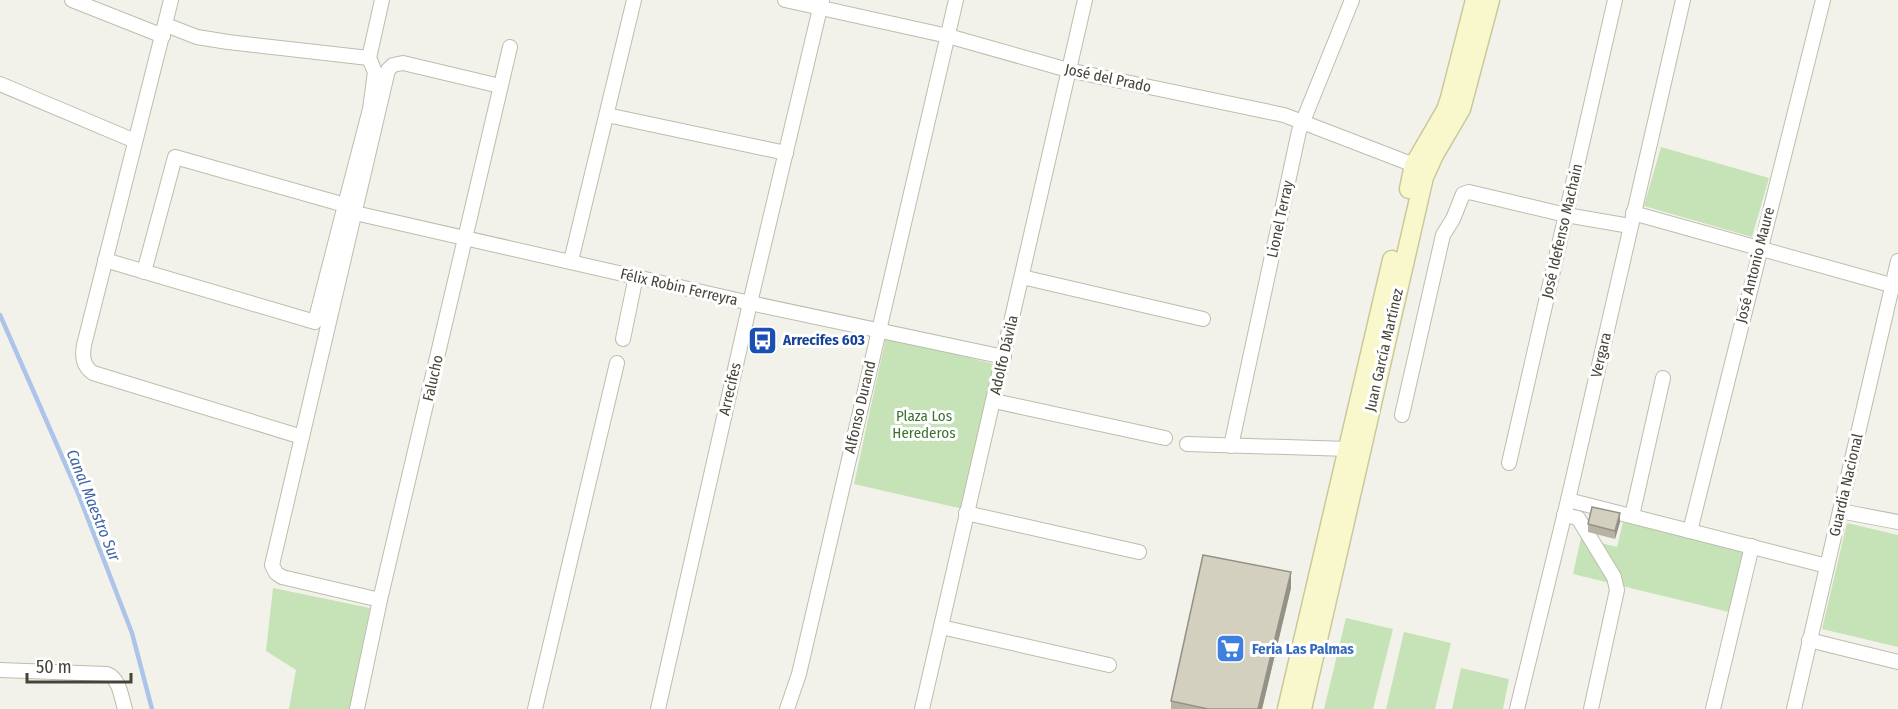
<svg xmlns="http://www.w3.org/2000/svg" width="1898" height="709" viewBox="0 0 1898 709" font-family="'Fira Sans Condensed',sans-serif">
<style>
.green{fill:#c5e3b6}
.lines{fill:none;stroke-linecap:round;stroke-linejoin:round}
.stream{stroke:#acc3ea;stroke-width:4.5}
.street-casing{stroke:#bebcad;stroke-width:16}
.secondary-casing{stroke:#cbc99b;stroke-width:21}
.street{stroke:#fff;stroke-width:14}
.secondary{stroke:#f9f8cd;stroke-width:18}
.wall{fill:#b6b3a5}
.shaded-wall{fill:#949286}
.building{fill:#d4d0c0;stroke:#949286;stroke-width:1.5}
.labels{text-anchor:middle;stroke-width:6;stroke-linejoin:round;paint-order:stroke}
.street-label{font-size:15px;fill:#464438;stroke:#fff}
.transit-label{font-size:15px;font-weight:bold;fill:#164399;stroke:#fff;text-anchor:start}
.park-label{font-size:15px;fill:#3c7331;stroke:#fff}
.shop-label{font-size:15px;font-weight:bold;fill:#366cbe;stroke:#fff;text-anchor:start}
.water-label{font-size:16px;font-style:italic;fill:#3c63a8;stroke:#fff}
</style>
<rect width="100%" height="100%" fill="#f3f2ea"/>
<g class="green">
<polygon points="1661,147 1769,178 1752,237 1644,206"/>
<polygon points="886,337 994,364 963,509 854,484"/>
<polygon points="1623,522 1748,551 1733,613 1573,574 1581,538 1617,547"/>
<polygon points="1847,523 1898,535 1898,647 1822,629"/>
<polygon points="273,588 370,608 350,709 289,709 296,670 266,651"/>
<polygon points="1346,618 1393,629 1373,709 1324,709"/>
<polygon points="1404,632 1451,643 1435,709 1386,709"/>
<polygon points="1461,668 1509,679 1503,709 1452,709"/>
</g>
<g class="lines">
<polyline class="stream" points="0,315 78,493 132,633 152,709"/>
<defs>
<g id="street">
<polyline points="72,0 163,36"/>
<path d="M171,0L84,345C82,357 83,366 93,373L302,437"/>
<polyline points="785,0 948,36 1068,70 1284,115 1414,165 1423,166"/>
<polyline points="166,25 197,37 228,42 369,58 382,0"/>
<polyline points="0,84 135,141"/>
<polyline points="607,115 786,153"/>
<polyline points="345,205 370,109 375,72 369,58"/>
<polyline points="355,213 750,303 1004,357"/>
<polyline points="1633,213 1898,287"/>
<polyline points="105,260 315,322 345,205 175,157 144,272"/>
<polyline points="571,261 634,0"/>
<polyline points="1022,277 1203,319"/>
<polyline points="623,339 636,276"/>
<polyline points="994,401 1165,438"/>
<polyline points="1402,415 1443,235 1453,219 1463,194 1469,192 1566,215 1630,226"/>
<polyline points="1187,444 1348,449"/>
<polyline points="1231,446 1299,131 1352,0"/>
<polyline points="1509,463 1615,0"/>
<polyline points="1568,500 1827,566"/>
<polyline points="1840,511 1898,522"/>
<polyline points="966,513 1139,552"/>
<polyline points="1564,515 1578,518 1614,577 1617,590 1591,709"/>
<polyline points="1632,516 1663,378"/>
<polyline points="1690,531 1823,0"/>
<polyline points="380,600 282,577 276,573 272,565 388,70 393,65 403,63 500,86"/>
<polyline points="941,627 1109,665"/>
<polyline points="1809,640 1898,662"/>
<path d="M0,670L107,674C120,679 121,697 125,709"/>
<polyline points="357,709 380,600 510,47"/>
<polyline points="535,709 617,363"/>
<polyline points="658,709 750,303 822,0"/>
<polyline points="787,709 799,674 956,0"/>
<polyline points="922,709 1085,0"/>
<polyline points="1517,709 1568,500 1683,0"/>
<polyline points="1713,709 1752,546"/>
<polyline points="1794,709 1898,261"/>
</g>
<g id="secondary">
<polyline points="1409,189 1414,165 1446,110 1450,98 1475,0"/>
<polyline points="1287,709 1392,260"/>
<polyline points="1302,709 1424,177 1434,155 1461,109 1490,0"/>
</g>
</defs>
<use href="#street" class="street-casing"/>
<use href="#secondary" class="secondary-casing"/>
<use href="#street" class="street"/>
<use href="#secondary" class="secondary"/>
</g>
<g class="wall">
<polygon points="1620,522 1615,539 1588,532 1588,524"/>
<polygon points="1291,588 1262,709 1171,709 1171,701"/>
</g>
<g class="shaded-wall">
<polygon points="1620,513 1620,522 1615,539 1615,531"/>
<polygon points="1291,572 1291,588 1262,709 1258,709"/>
</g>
<g class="building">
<polygon points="1592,507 1620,513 1615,531 1588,524"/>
<polygon points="1203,555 1291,572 1258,709 1208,709 1171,701"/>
</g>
<defs>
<symbol id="bus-square" viewBox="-11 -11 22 22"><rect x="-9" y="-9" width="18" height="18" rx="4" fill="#1a4fb4" stroke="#fff"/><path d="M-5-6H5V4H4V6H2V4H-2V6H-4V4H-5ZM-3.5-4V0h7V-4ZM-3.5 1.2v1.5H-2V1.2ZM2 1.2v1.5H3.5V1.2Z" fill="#fff"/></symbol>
<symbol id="supermarket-square" viewBox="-11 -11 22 22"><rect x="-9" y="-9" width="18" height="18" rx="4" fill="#3f7fe0" stroke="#fff"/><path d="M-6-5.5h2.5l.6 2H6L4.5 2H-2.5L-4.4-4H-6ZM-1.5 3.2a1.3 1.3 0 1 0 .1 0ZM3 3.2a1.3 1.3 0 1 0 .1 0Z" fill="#fff"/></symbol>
</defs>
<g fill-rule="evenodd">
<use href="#bus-square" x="746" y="324" width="33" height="33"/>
<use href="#supermarket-square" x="1214" y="632" width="33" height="33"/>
</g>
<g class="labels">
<g class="street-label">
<text transform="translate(1108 78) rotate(12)" y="5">José del Prado</text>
<text transform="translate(1280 219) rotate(-78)" y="5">Lionel Terray</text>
<text transform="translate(1562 231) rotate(-77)" y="5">José Idefenso Machain</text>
<text transform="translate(1755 265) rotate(-76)" y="5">José Antonio Maure</text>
<text transform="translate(679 287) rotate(13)" y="5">Félix Robin Ferreyra</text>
<text transform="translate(1384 350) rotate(-77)" y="5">Juan García Martínez</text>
<text transform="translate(1004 355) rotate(-77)" y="5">Adolfo Dávila</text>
<text transform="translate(1601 355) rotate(-77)" y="5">Vergara</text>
<text transform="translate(433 378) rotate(-77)" y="5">Falucho</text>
<text transform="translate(730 389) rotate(-77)" y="5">Arrecifes</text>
<text transform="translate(860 407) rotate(-77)" y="5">Alfonso Durand</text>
<text transform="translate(1846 485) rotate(-77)" y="5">Guardia Nacional</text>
</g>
<g class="transit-label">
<text x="783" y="345">Arrecifes 603</text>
</g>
<g class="park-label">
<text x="924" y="421">Plaza Los<tspan x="924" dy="17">Herederos</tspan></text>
</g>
<g class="shop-label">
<text x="1252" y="654">Feria Las Palmas</text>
</g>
<g class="water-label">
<text transform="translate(94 505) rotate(68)" y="6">Canal Maestro Sur</text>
</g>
</g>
<path d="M27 673v9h104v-9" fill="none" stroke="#464438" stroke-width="3"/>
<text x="36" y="673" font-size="18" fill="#464438" stroke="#ffffff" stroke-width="4.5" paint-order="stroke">50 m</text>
</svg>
